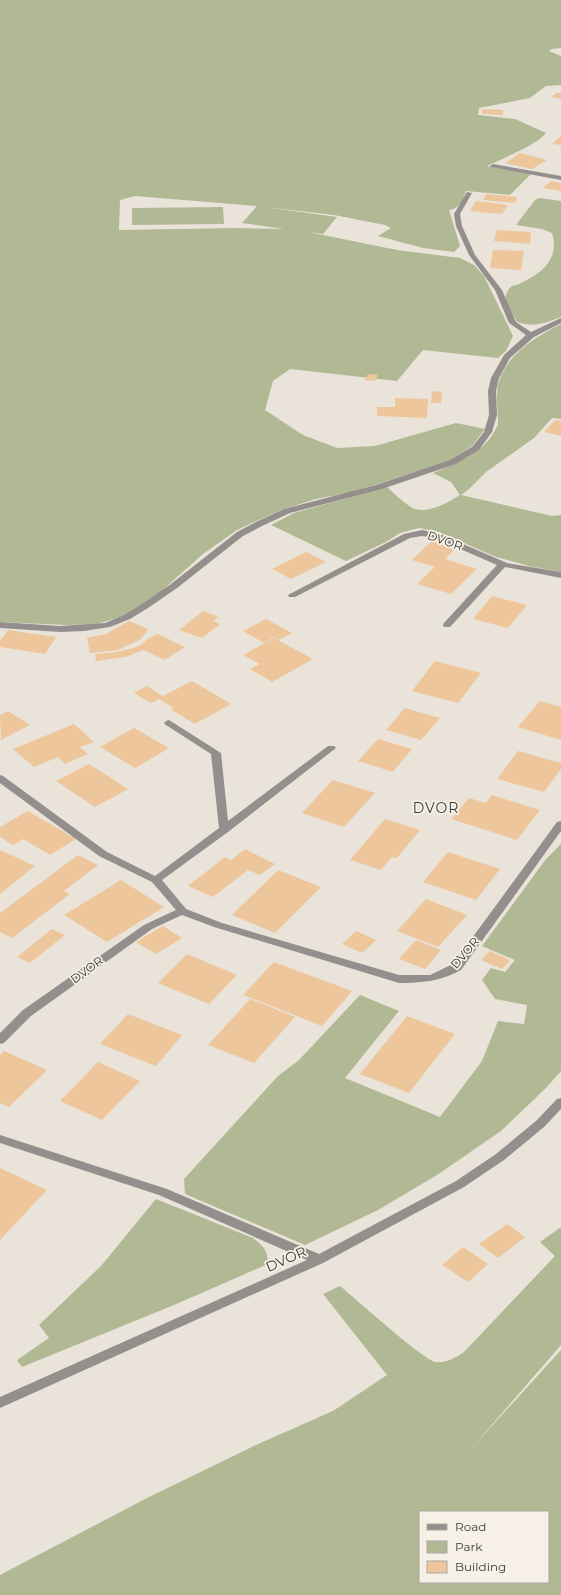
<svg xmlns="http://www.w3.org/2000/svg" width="561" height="1595" viewBox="0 0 561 1595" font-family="Montserrat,sans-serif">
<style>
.green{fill:#b1b994;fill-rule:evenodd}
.building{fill:#eec69b}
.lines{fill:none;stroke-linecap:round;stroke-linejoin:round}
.minor{fill:#948f8d;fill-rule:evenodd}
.labels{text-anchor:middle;stroke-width:3.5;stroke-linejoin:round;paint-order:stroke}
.street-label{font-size:12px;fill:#3d3a36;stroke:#f6f0e6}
.quarter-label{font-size:14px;letter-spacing:1px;fill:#3d3a36;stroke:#f6f0e6}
.near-street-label{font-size:14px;fill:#3d3a36;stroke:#f6f0e6}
</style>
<rect width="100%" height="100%" fill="#e9e3d9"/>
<g class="green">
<path d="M0,0H561V48L552,49L549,51L561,56V85L546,86L530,98L479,108L478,115L515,119L546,133C537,145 501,159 487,166L531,174L510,195L466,191C463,201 459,209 449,210L460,246L454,252L423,248L378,236L391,228L385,225L334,215L264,207L337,217L323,234L308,232L397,250L460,258L474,265L484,276L513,336L506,351L498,358L423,350L397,381L290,369L273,381L265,410L303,435L337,448L375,446L456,423L485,429L473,445L449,461L353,492L316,499L281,510L237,530L203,554L158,594L130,614L97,624L66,625L0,622ZM135,196L257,206L242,223L284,229L235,228L119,230L120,200Z"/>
<path d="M539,198L561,201V317C545,323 534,328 517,322C514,315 507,307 506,299C505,294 508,289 512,286C515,285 518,285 521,283C542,273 560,259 552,233L542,229L516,225L535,200Z"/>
<polygon points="223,207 224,224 132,225 132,208"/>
<path d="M561,324V419L552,418L534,438L486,472L468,490L461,495L552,516L561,515V572L529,566L496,557L439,532L419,528L400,533L386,542L346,561L271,525L294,513L387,487C392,492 410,508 415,509C430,513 447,503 460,495L451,482L433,473C459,462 487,452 498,424C498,411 495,393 499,381C509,352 536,337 561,324Z"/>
<polygon points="561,844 561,1071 546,1088 501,1131 437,1175 378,1210 305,1245 185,1194 184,1179 278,1076 299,1060 360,995 399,1011 345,1078 440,1117 482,1061 498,1021 524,1024 527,1005 495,999 482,980 491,968 505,972 515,960 482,946 546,859"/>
<path d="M156,1199L253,1238C263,1246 268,1250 268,1264L174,1305L22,1367L17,1360L49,1338L39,1325L101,1266Z"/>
<path d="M561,1227V1345L471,1449L561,1350V1595H0V1575L147,1498L256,1445L333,1411L387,1375L323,1294L340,1286C355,1298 423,1360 436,1362C448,1363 455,1358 464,1352L555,1256L540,1242ZM420,1512H548V1582H420Z"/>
</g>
<g class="building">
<polygon points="557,93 561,93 561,99 551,97"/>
<polygon points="482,109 503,110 503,115 482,114"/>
<polygon points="561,136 561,145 552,144"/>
<polygon points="520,153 547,160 532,169 505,163"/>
<polygon points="551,181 561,183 561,191 543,188"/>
<polygon points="486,194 517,197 515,203 483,200"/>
<polygon points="476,201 508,205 502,214 470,211"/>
<polygon points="497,230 531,232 530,244 494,241"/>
<polygon points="493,250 524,251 521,270 490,268"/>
<polygon points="368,374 378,375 375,381 364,380"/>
<polygon points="432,391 442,392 441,403 431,403"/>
<polygon points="395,398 428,399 427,418 377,416 377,407 395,407"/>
<polygon points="555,420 561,421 561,436 544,432"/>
<polygon points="432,541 454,550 445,559 477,569 451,594 417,584 435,567 412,560"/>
<polygon points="306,552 326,562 291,579 272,569"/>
<polygon points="492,596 527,605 508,628 473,619"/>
<polygon points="203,611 219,617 213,621 220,624 202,638 179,630"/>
<polygon points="266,619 292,633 279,640 274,637 264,643 243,631"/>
<polygon points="129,621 148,629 141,639 118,650 90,653 87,638 106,634"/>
<polygon points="8,630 56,637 45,654 0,647 0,641"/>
<polygon points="158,634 185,647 165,660 143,650 126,657 96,661 95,654 112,653 134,648 141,645 146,640"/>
<polygon points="274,638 313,659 272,682 250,669 260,664 243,655"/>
<polygon points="435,661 481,673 458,703 412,691"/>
<polygon points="192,681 231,704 195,724 170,709 174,708 159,699 151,703 134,693 147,686 163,696"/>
<polygon points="540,701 561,707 561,740 518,727"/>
<polygon points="405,708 440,718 421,740 386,730"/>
<polygon points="8,711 30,725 1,740 0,715"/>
<polygon points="74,724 94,742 80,747 88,754 65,764 58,757 34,767 13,749"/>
<polygon points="134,728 169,748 135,768 100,747"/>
<polygon points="378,739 412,749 393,772 358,761"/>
<polygon points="518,751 561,763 561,769 544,792 497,779"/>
<polygon points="89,764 128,789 95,807 56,781"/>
<polygon points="333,780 375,793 344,827 302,813"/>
<polygon points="492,795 540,810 517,840 451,819 469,798 486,803"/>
<polygon points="28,811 76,839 50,855 23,839 13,845 0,837 0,827"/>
<polygon points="385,819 420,830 397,858 392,857 381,870 350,860"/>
<polygon points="245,849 275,864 260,875 248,870 213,897 188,886 225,857 231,860"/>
<polygon points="0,850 35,866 0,894"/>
<polygon points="448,852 500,869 476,900 423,882"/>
<polygon points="78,855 98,865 64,891 70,894 12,938 0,932 0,913"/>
<polygon points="278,870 321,887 275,933 232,915"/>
<polygon points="121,880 164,907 107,942 64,915"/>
<polygon points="426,899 467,915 438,947 397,931"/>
<polygon points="163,926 182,938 156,954 136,942"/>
<polygon points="52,929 65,935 30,963 17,957"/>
<polygon points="356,931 376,940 362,953 342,944"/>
<polygon points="416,940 441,950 425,969 399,959"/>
<polygon points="490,951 510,960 502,969 481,960"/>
<polygon points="187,954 237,975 209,1004 158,983"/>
<polygon points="274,962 352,991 322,1026 243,995"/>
<polygon points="250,999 295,1017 254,1063 208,1045"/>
<polygon points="128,1014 182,1035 156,1066 100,1044"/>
<polygon points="407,1016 455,1034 409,1093 360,1074"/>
<polygon points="4,1051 47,1070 9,1107 0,1103 0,1055"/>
<polygon points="98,1062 140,1081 102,1120 60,1101"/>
<polygon points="0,1168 47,1190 0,1240"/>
<polygon points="507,1224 525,1237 498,1258 479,1244"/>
<polygon points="463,1247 488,1264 468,1282 442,1265"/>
</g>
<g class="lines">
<g class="minor">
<polygon points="493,164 561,176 561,180 491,167 490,166"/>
<polygon points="467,192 472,193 460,214 462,226 475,255 502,290 516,322 531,332 561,318 561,323 534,337 510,358 499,378 496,391 497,415 492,432 479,450 456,464 382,489 290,513 262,526 243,536 177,588 148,608 130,619 110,627 84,631 60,632 0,628 0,622 60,626 105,623 124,615 142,604 171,584 237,532 256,522 284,509 376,485 450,460 473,446 484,432 489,415 488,391 491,378 504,355 526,335 509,323 495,290 469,255 456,226 454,214"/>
<polygon points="422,530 440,534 507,563 561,572 561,578 505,567 450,627 444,627 443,625 444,623 497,565 435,538 422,536 410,538 295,597 289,597 288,595 404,534"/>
<path d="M169,720L221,753L228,821L328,746H334L336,748L228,832L162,880L186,909L222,923L399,975H430L453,964L557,822L561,821V831L461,970C441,981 422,983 399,983L214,927L182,915L152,929L31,1016L4,1043L0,1044V1033L23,1010L144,925L176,910L152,882L99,856L0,783V775L3,776L107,852L155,876L219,828L211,754L166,725L164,723L166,721Z"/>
<polygon points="561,1098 561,1109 544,1127 504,1160 464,1187 323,1263 0,1408 0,1397 307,1260 159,1195 0,1143 0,1135 167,1189 319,1254 456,1181 496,1154 536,1121 557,1099"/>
</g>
</g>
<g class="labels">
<g class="street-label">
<text transform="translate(445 541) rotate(19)" y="4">DVOR</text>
<text transform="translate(465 953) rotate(-50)" y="4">DVOR</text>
<text transform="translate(87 970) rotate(-36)" y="4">DVOR</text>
</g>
<g class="quarter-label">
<text x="436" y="813">DVOR</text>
</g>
<g class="near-street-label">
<text transform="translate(286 1259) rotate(-24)" y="5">DVOR</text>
</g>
</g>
<rect x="419" y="1511" width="130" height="72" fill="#f6f0e6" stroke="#aca7a0"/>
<rect x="427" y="1524" width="20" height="6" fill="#948f8d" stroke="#aca7a0"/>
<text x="455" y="1531" font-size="12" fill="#3d3a36">Road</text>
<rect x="427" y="1541" width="20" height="12" fill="#b1b994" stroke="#aca7a0"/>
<text x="455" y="1551" font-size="12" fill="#3d3a36">Park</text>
<rect x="427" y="1561" width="20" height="12" fill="#eec69b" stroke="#aca7a0"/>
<text x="455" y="1571" font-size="12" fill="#3d3a36">Building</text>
</svg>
